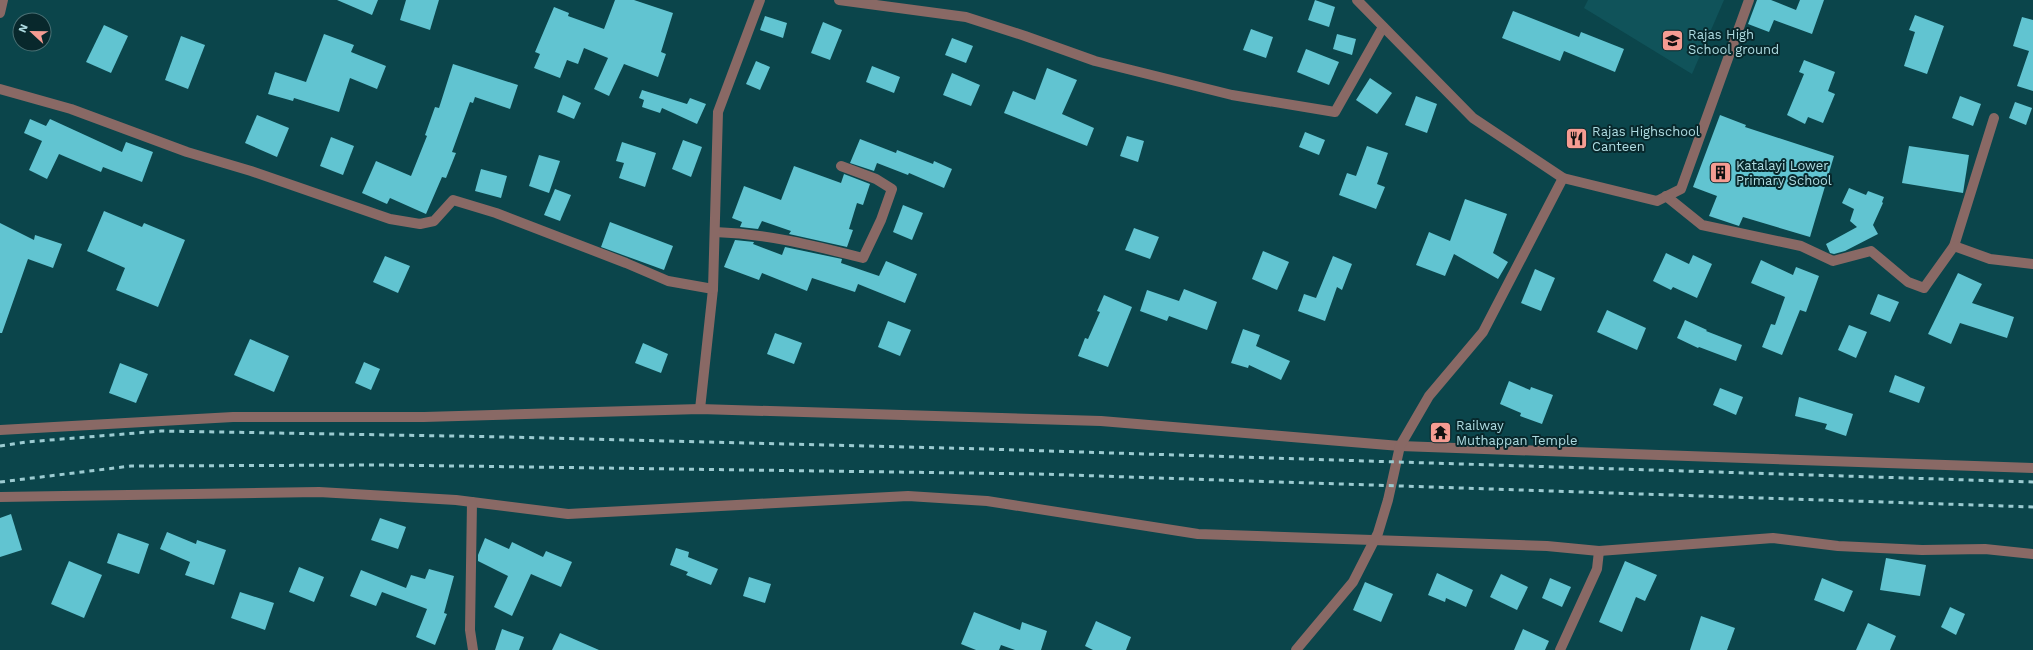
<svg xmlns="http://www.w3.org/2000/svg" width="2033" height="650" viewBox="0 0 2033 650" font-family="'Work Sans',sans-serif">
<style>
.built{fill:#10535a}
.building{fill:#61c4d1}
.lines{fill:none;stroke-linecap:round;stroke-linejoin:round}
.minor{stroke:#896965;stroke-width:10}
.rail{stroke:#9ccbd1;stroke-width:3;stroke-dasharray:5 5;stroke-linecap:butt}
.labels{text-anchor:middle;stroke-width:4;stroke-linejoin:round;paint-order:stroke}
.poi-label{font-size:13px;fill:#aedbe1;stroke:#08282c;text-anchor:start}
</style>
<rect width="100%" height="100%" fill="#0b454b"/>
<polygon class="built" points="1588,0 1724,0 1692,74 1584,8"/>
<g class="building">
<polygon points="337,0 378,0 372,15"/>
<polygon points="406,0 439,0 430,30 400,20"/>
<polygon points="615,0 634,0 673,13 661,52 666,54 658,77 624,64 609,96 594,89 608,58 584,48 578,64 567,60 560,78 534,68 540,54 535,52 554,7 569,13 568,16 604,29"/>
<polygon points="1315,0 1335,7 1329,27 1308,20"/>
<polygon points="1757,0 1771,0 1796,10 1800,0 1824,0 1812,34 1774,20 1769,32 1748,24"/>
<polygon points="1513,11 1579,37 1581,32 1624,49 1615,72 1564,51 1560,61 1502,38"/>
<polygon points="1915,15 1944,26 1927,74 1904,66 1915,32 1909,30"/>
<polygon points="765,16 787,23 783,38 760,30"/>
<polygon points="2022,17 2033,20 2033,91 2017,86 2029,51 2013,46"/>
<polygon points="823,22 842,30 830,60 811,53"/>
<polygon points="104,25 128,36 111,73 86,62"/>
<polygon points="1251,29 1273,37 1266,58 1243,50"/>
<polygon points="324,34 354,45 351,52 386,66 377,89 350,78 339,112 294,98 293,101 268,94 275,72 306,82"/>
<polygon points="1337,34 1356,39 1352,55 1333,49"/>
<polygon points="181,36 205,45 188,89 165,80"/>
<polygon points="952,38 973,46 966,63 945,55"/>
<polygon points="1306,49 1339,62 1329,85 1297,72"/>
<polygon points="1804,60 1835,72 1828,91 1835,94 1823,123 1808,117 1805,124 1787,115 1804,74 1799,72"/>
<polygon points="756,61 770,67 760,90 746,84"/>
<polygon points="453,64 518,85 510,109 475,97 473,103 470,102 452,152 456,153 446,178 442,177 426,214 390,198 387,204 362,193 376,161 411,176 427,136 425,135 435,107 439,108"/>
<polygon points="872,66 900,77 894,93 866,82"/>
<polygon points="1047,68 1077,80 1062,114 1094,128 1087,146 1004,113 1013,91 1035,100"/>
<polygon points="952,73 980,85 971,106 943,95"/>
<polygon points="1370,78 1392,93 1377,114 1356,100"/>
<polygon points="642,90 687,104 690,98 706,104 697,124 662,108 660,113 642,107 644,100 639,98"/>
<polygon points="563,95 581,103 574,119 557,112"/>
<polygon points="1416,96 1437,104 1427,133 1405,125"/>
<polygon points="1960,96 1981,104 1973,126 1952,118"/>
<polygon points="2015,102 2032,108 2026,125 2009,118"/>
<polygon points="257,115 289,128 277,157 245,143"/>
<polygon points="1720,115 1746,125 1745,127 1834,156 1810,237 1743,217 1739,226 1709,216 1717,196 1693,187"/>
<polygon points="30,119 46,126 50,119 122,152 126,142 153,152 142,182 103,167 101,172 59,154 47,179 29,170 42,141 24,133"/>
<polygon points="1305,132 1325,140 1319,155 1299,147"/>
<polygon points="1127,136 1144,141 1138,162 1120,156"/>
<polygon points="331,137 354,146 343,175 320,166"/>
<polygon points="860,139 896,153 897,150 933,164 934,161 952,169 944,188 909,173 908,175 877,163 874,171 850,163"/>
<polygon points="683,140 702,147 691,177 672,169"/>
<polygon points="622,142 656,153 645,187 619,178 624,163 616,161"/>
<polygon points="1367,146 1388,153 1377,184 1385,187 1376,209 1339,195 1347,173 1356,176"/>
<polygon points="1909,146 1969,155 1963,193 1902,183"/>
<polygon points="539,155 560,161 549,193 529,186"/>
<polygon points="794,166 841,183 844,174 870,184 863,205 857,203 849,229 853,230 847,247 789,234 791,231 762,221 758,229 740,227 742,222 732,218 744,186 781,200"/>
<polygon points="481,169 507,176 501,198 475,191"/>
<polygon points="1849,188 1866,195 1868,191 1884,197 1882,202 1883,203 1873,225 1878,234 1845,251 1834,254 1830,253 1826,244 1857,227 1850,221 1854,209 1842,203"/>
<polygon points="555,189 571,195 560,221 544,215"/>
<polygon points="1465,199 1507,214 1493,253 1508,262 1498,279 1454,254 1445,276 1416,265 1429,232 1450,241"/>
<polygon points="903,205 923,213 912,240 893,232"/>
<polygon points="104,211 142,227 144,223 185,240 158,307 116,290 125,268 87,251"/>
<polygon points="610,222 673,246 664,270 601,247"/>
<polygon points="0,223 34,240 35,235 62,244 53,268 28,259 2,333 0,333"/>
<polygon points="1134,228 1159,237 1150,259 1125,250"/>
<polygon points="735,240 754,242 753,244 782,255 785,247 842,259 841,263 879,276 886,261 917,274 905,303 858,284 855,292 812,278 807,291 762,273 759,280 724,267"/>
<polygon points="1263,251 1289,262 1277,290 1252,279"/>
<polygon points="1666,253 1689,264 1693,255 1712,264 1697,298 1673,287 1671,290 1653,281"/>
<polygon points="385,256 410,266 398,293 373,282"/>
<polygon points="1333,256 1352,264 1342,290 1337,287 1325,321 1298,311 1304,294 1316,298"/>
<polygon points="1761,260 1793,275 1796,267 1819,276 1806,312 1800,310 1782,355 1762,347 1771,324 1775,325 1785,297 1751,283"/>
<polygon points="1535,269 1555,278 1541,311 1521,303"/>
<polygon points="1958,273 1982,284 1972,303 2014,317 2007,338 1960,323 1951,344 1928,334"/>
<polygon points="1184,289 1217,302 1207,330 1169,316 1167,321 1140,311 1147,290 1179,301"/>
<polygon points="1878,294 1899,302 1890,322 1870,314"/>
<polygon points="1104,295 1132,307 1108,367 1078,356 1085,338 1088,339 1100,312 1097,311"/>
<polygon points="1607,310 1646,328 1637,350 1597,332"/>
<polygon points="1685,320 1707,330 1706,331 1742,345 1736,361 1699,347 1698,348 1677,338"/>
<polygon points="888,321 911,330 900,356 878,347"/>
<polygon points="1849,325 1867,332 1856,358 1838,350"/>
<polygon points="1243,329 1260,335 1256,346 1290,361 1281,380 1249,365 1248,368 1231,363"/>
<polygon points="775,333 802,343 794,364 767,354"/>
<polygon points="250,339 289,356 274,392 234,375"/>
<polygon points="643,343 668,354 661,373 635,363"/>
<polygon points="364,362 380,369 371,390 355,383"/>
<polygon points="120,363 148,374 136,403 109,393"/>
<polygon points="1895,375 1925,387 1919,403 1889,392"/>
<polygon points="1509,381 1530,390 1531,387 1553,395 1542,424 1520,416 1521,413 1500,404"/>
<polygon points="1720,388 1743,397 1736,415 1713,405"/>
<polygon points="1799,397 1853,414 1846,436 1825,429 1827,424 1795,416"/>
<polygon points="11,514 22,550 0,557 0,518"/>
<polygon points="380,518 406,527 398,549 371,540"/>
<polygon points="167,532 196,544 197,540 226,550 214,585 185,575 190,562 160,549"/>
<polygon points="118,533 149,544 139,574 107,563"/>
<polygon points="485,538 509,549 512,542 543,557 546,551 572,562 561,587 531,574 512,616 494,607 508,576 478,561 478,555"/>
<polygon points="676,548 689,552 688,557 718,569 711,585 686,575 688,572 670,565"/>
<polygon points="1886,558 1926,565 1920,596 1880,590"/>
<polygon points="69,561 102,575 84,618 51,604"/>
<polygon points="1625,561 1657,575 1645,601 1636,597 1622,632 1599,622"/>
<polygon points="299,567 324,577 314,602 289,592"/>
<polygon points="429,569 454,576 444,613 447,614 435,645 416,637 427,609 382,592 376,606 350,596 361,570 406,588 411,575 425,579"/>
<polygon points="1437,573 1473,590 1466,607 1446,598 1445,602 1428,595"/>
<polygon points="1501,574 1528,587 1517,610 1490,597"/>
<polygon points="749,577 771,584 765,603 743,596"/>
<polygon points="1550,578 1571,587 1562,607 1542,598"/>
<polygon points="1822,578 1853,591 1844,612 1814,600"/>
<polygon points="1365,582 1393,594 1381,622 1353,610"/>
<polygon points="240,592 274,603 265,630 231,618"/>
<polygon points="1950,607 1965,614 1956,635 1941,627"/>
<polygon points="974,612 1020,630 1022,622 1047,631 1041,650 1015,650 1001,645 999,650 976,650 961,644"/>
<polygon points="1701,616 1735,628 1727,650 1690,650"/>
<polygon points="1096,621 1131,637 1126,650 1093,650 1085,646"/>
<polygon points="1868,623 1896,636 1890,650 1856,650"/>
<polygon points="502,629 524,637 519,650 495,650"/>
<polygon points="1523,629 1549,641 1545,650 1514,650"/>
<polygon points="560,633 599,650 552,650"/>
</g>
<g class="lines">
<g class="minor">
<polyline points="839,0 966,17 1025,36 1095,61 1232,95 1335,112 1383,27"/>
<polyline points="1357,0 1473,118 1563,178 1657,201 1681,189 1749,0"/>
<polyline points="0,13 3,0"/>
<polyline points="0,89 71,109 187,152 251,171 390,219 420,224 434,221 453,200 496,213 626,263 668,281 713,289 700,409"/>
<polyline points="1666,196 1702,225 1801,246 1833,261 1871,251 1908,282 1924,288 1954,246 1994,118"/>
<path d="M715,232C768,234 812,245 863,258L881,220L892,189L876,179L841,166"/>
<polyline points="1954,246 1990,259 2033,264"/>
<polyline points="713,289 718,112 760,0"/>
<polyline points="0,430 233,417 424,417 700,409 1101,421 1400,446 2033,468"/>
<polyline points="0,497 319,492 456,500 568,514 908,496 987,501 1198,534 1547,546 1599,551 1773,538 1838,546 1922,550 1985,549 2033,554"/>
<polyline points="472,502 470,630 473,650"/>
<polyline points="1296,650 1353,582 1378,533 1388,500 1400,446 1429,396 1483,332 1563,178"/>
<polyline points="1560,650 1597,569 1599,551"/>
</g>
<g class="rail">
<polyline points="0,446 26,442 161,431 506,437 986,449 2033,482"/>
<polyline points="0,482 131,466 384,465 1039,474 2033,507"/>
</g>
</g>
<defs>
<symbol id="school-square" viewBox="-11 -11 22 22"><rect x="-9" y="-9" width="18" height="18" rx="4" fill="#f59c92" stroke="#08282c"/><path d="M0-5L7-2L0 1L-7-2ZM-4 1L0 2.5L4 1V4Q0 6-4 4Z" fill="#111"/></symbol>
<symbol id="restaurant-square" viewBox="-11 -11 22 22"><rect x="-9" y="-9" width="18" height="18" rx="4" fill="#f59c92" stroke="#08282c"/><path d="M-5-6h1v4h1v-4h1v4h1v-4h1v5L-1.5 .5V6h-2V.5L-5-1ZM5-6V6H3V1.5H1.5Q1.5-4 5-6Z" fill="#111"/></symbol>
<symbol id="building-square" viewBox="-11 -11 22 22"><rect x="-9" y="-9" width="18" height="18" rx="4" fill="#f59c92" stroke="#08282c"/><path d="M-4-6H4V6H1V3H-1V6H-4ZM-2.5-4.3h1.7v1.8h-1.7ZM.8-4.3h1.7v1.8H.8ZM-2.5-1h1.7V.8h-1.7ZM.8-1h1.7V.8H.8Z" fill="#111"/></symbol>
<symbol id="temple-square" viewBox="-11 -11 22 22"><rect x="-9" y="-9" width="18" height="18" rx="4" fill="#f59c92" stroke="#08282c"/><path d="M0-6L5-2H3V0L6.5 2.5H4V6H1.5V3h-3V6H-4V2.5H-6.5L-3 0V-2H-5Z" fill="#111"/></symbol>
</defs>
<g fill-rule="evenodd">
<use href="#school-square" x="1660" y="28" width="25" height="25"/>
<use href="#restaurant-square" x="1564" y="126" width="25" height="25"/>
<use href="#building-square" x="1708" y="160" width="25" height="25"/>
<use href="#temple-square" x="1428" y="420" width="25" height="25"/>
</g>
<g class="labels">
<g class="poi-label">
<text x="1688" y="39">Rajas High<tspan x="1688" dy="15">School ground</tspan></text>
<text x="1592" y="136">Rajas Highschool<tspan x="1592" dy="15">Canteen</tspan></text>
<text x="1736" y="170">Katalayi Lower<tspan x="1736" dy="15">Primary School</tspan></text>
<text x="1456" y="430">Railway<tspan x="1456" dy="15">Muthappan Temple</tspan></text>
</g>
</g>
<g transform="translate(32 32) rotate(292)"><circle r="19" fill="#08282c" stroke="#4a7074"/>
<path d="M0-3L7 15L0 10L-7 15Z" fill="#f59c92"/>
<text y="-6" font-size="11" font-weight="bold" text-anchor="middle" fill="#aedbe1">N</text>
</g>
</svg>
